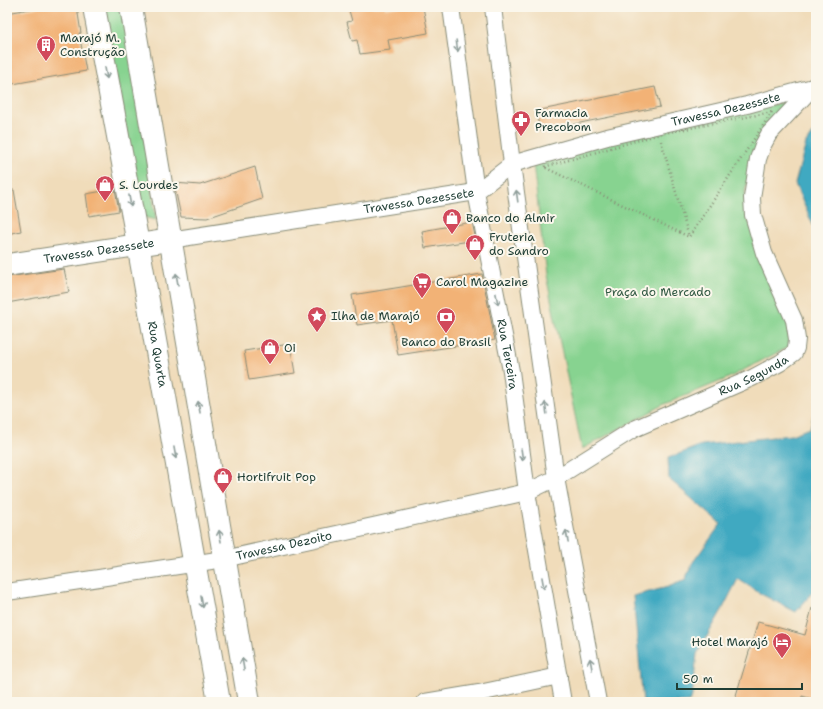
<svg xmlns="http://www.w3.org/2000/svg" width="823" height="709" viewBox="0 0 823 709" font-family="'Shantell Sans',sans-serif">
<style>
.green{fill:#87d390;stroke:#538862}
.water{fill:#41a9c1;stroke:#30737a}
.building{fill:#f2b276}
.lines{fill:none;stroke-linecap:round;stroke-linejoin:round}
.street-casing{stroke:#888c77;stroke-width:18}
.secondary-casing{stroke:#888c77;stroke-width:24}
.path{stroke:#888c77;stroke-width:2.5;stroke-dasharray:1 3;stroke-linecap:butt}
.street{stroke:#fff;stroke-width:16}
.secondary{stroke:#fff;stroke-width:22}
.oneway{stroke:#8f9e9a}
.labels{text-anchor:middle;stroke-width:4;stroke-linejoin:round;paint-order:stroke}
.poi-label{font-size:12px;fill:#1f3d34;stroke:#fbf7ec;text-anchor:start}
.street-label{font-size:12px;fill:#1f3d34;stroke:#fbf7ec}
.park-label{font-size:12px;fill:#345b46;stroke:#fbf7ec}
</style>
<rect width="100%" height="100%" fill="#fbf7ec"/>
<filter id="ink" filterUnits="userSpaceOnUse"><feTurbulence type="fractalNoise" baseFrequency=".025" numOctaves="2"/><feDisplacementMap in="SourceGraphic" scale="8" xChannelSelector="R" yChannelSelector="G"/><feConvolveMatrix kernelMatrix="1 2 1 2 8 2 1 2 1" color-interpolation-filters="sRGB"/></filter>
<filter id="wash" filterUnits="userSpaceOnUse"><feTurbulence type="fractalNoise" baseFrequency=".012" numOctaves="4" result="noise"/><feDisplacementMap in="SourceGraphic" scale="16" xChannelSelector="R" yChannelSelector="G"/><feGaussianBlur stdDeviation="0.9" result="paint"/><feColorMatrix in="noise" values="0 0 0 0 0 0 0 0 0 0 0 0 0 0 0 0 0 1.4 0 .05"/><feComposite in="paint" operator="in"/></filter>
<g filter="url(#wash)">
<rect width="100%" height="100%" fill="#f0dcba"/>
<g class="green">
<polygon points="103,7 126,7 156,220 143,217"/>
<polygon points="791,101 751,165 745,191 746,215 787,313 790,346 726,379 665,404 582,449 546,275 533,163 669,126"/>
</g>
<g class="water">
<polygon points="816,128 816,232 795,184 806,143"/>
<polygon points="816,405 816,584 812,593 796,612 761,594 738,579 722,610 697,654 692,696 689,702 643,702 633,596 668,587 685,580 693,562 721,524 669,479 668,458 702,445 791,435 810,428"/>
</g>
<g id="blocks">
<g class="building">
<polygon points="41,7 77,7 81,33 79,33 86,71 7,85 7,13"/>
<polygon points="348,7 385,7 385,9 398,7 423,7 428,33 388,40 390,50 360,54 357,40 352,41 347,22 352,21"/>
<polygon points="655,87 660,107 540,131 536,111"/>
<polygon points="255,167 262,199 207,218 181,217 174,183 200,185"/>
<polygon points="115,189 119,211 89,216 86,194"/>
<polygon points="14,190 21,231 7,234 7,191"/>
<polygon points="472,222 476,240 425,248 422,231"/>
<polygon points="64,269 69,292 7,303 7,277"/>
<polygon points="482,274 495,340 398,355 392,320 357,325 352,295"/>
<polygon points="290,344 295,373 249,380 244,351"/>
<polygon points="812,608 816,609 816,700 802,696 801,702 734,702 758,622 805,635"/>
</g>
</g>
</g>
<g filter="url(#ink)">
<use href="#blocks" fill-opacity="0" stroke="#888c77" stroke-width="1"/>
<g class="lines">
<defs>
<g id="street">
<path id="s1" d="M451,7L476,192L511,371L527,492L563,702"/>
<polyline points="493,7 512,164 556,478 598,702"/>
<path id="s2" d="M170,240L476,192L512,164L607,137L747,105L813,87"/>
<path id="s3" d="M7,592L224,559L527,492L556,478L634,429L752,378L780,363L794,353L796,348L797,339L794,320L764,253L753,215L752,198L758,159L763,145L769,134L814,86"/>
<polyline points="425,702 479,693 559,676"/>
</g>
<g id="secondary">
<path id="s4" d="M94,7L138,244L219,702"/>
<polyline points="131,7 249,702"/>
<path id="s5" d="M7,265L170,240"/>
</g>
</defs>
<use href="#street" class="street-casing"/>
<use href="#secondary" class="secondary-casing"/>
<g class="path">
<polygon points="772,112 689,237 544,167 660,134"/>
<polyline points="661,141 689,237"/>
</g>
<use href="#street" class="street"/>
<use href="#secondary" class="secondary"/>
</g>
<defs><path id="oneway-shaft" d="M-6 0H5M1.5-3L5.5 0L1.5 3" fill="none" stroke-width="1.6" stroke-linecap="round" stroke-linejoin="round"/></defs>
<g class="oneway">
<use href="#oneway-shaft" transform="translate(457 46) rotate(82)"/>
<use href="#oneway-shaft" transform="translate(106 73) rotate(80)"/>
<use href="#oneway-shaft" transform="translate(517 196) rotate(-98)"/>
<use href="#oneway-shaft" transform="translate(130 201) rotate(80)"/>
<use href="#oneway-shaft" transform="translate(177 279) rotate(-100)"/>
<use href="#oneway-shaft" transform="translate(497 299) rotate(79)"/>
<use href="#oneway-shaft" transform="translate(199 407) rotate(-100)"/>
<use href="#oneway-shaft" transform="translate(546 408) rotate(-98)"/>
<use href="#oneway-shaft" transform="translate(175 453) rotate(80)"/>
<use href="#oneway-shaft" transform="translate(522 455) rotate(82)"/>
<use href="#oneway-shaft" transform="translate(220 536) rotate(-100)"/>
<use href="#oneway-shaft" transform="translate(567 536) rotate(-101)"/>
<use href="#oneway-shaft" transform="translate(543 583) rotate(80)"/>
<use href="#oneway-shaft" transform="translate(202 602) rotate(80)"/>
<use href="#oneway-shaft" transform="translate(243 664) rotate(-100)"/>
<use href="#oneway-shaft" transform="translate(591 664) rotate(-101)"/>
</g>
</g>
<defs>
<symbol id="building-pin" viewBox="-11 -11 22 30"><path d="M0 17L-7.5 6A9.5 9.5 0 1 1 7.5 6Z" fill="#d1495b" stroke="#fbf7ec"/><path d="M-4-6H4V6H1V3H-1V6H-4ZM-2.5-4.3h1.7v1.8h-1.7ZM.8-4.3h1.7v1.8H.8ZM-2.5-1h1.7V.8h-1.7ZM.8-1h1.7V.8H.8Z" fill="#fff"/></symbol>
<symbol id="pharmacy-pin" viewBox="-11 -11 22 30"><path d="M0 17L-7.5 6A9.5 9.5 0 1 1 7.5 6Z" fill="#d1495b" stroke="#fbf7ec"/><path d="M-2-6h4v4h4v4h-4v4h-4v-4h-4v-4h4Z" fill="#fff"/></symbol>
<symbol id="shop-pin" viewBox="-11 -11 22 30"><path d="M0 17L-7.5 6A9.5 9.5 0 1 1 7.5 6Z" fill="#d1495b" stroke="#fbf7ec"/><path d="M-5-2.5h2.3a2.7 3.5 0 0 1 5.4 0H5L5.5 6h-11ZM-1.5-2.5h3a1.5 2.3 0 0 0-3 0Z" fill="#fff"/></symbol>
<symbol id="supermarket-pin" viewBox="-11 -11 22 30"><path d="M0 17L-7.5 6A9.5 9.5 0 1 1 7.5 6Z" fill="#d1495b" stroke="#fbf7ec"/><path d="M-6-5.5h2.5l.6 2H6L4.5 2H-2.5L-4.4-4H-6ZM-1.5 3.2a1.3 1.3 0 1 0 .1 0ZM3 3.2a1.3 1.3 0 1 0 .1 0Z" fill="#fff"/></symbol>
<symbol id="sight-pin" viewBox="-11 -11 22 30"><path d="M0 17L-7.5 6A9.5 9.5 0 1 1 7.5 6Z" fill="#d1495b" stroke="#fbf7ec"/><path d="M0-6L1.8-2.2L6-1.7L2.9 1.2L3.7 5.4L0 3.3L-3.7 5.4L-2.9 1.2L-6-1.7L-1.8-2.2Z" fill="#fff"/></symbol>
<symbol id="bank-pin" viewBox="-11 -11 22 30"><path d="M0 17L-7.5 6A9.5 9.5 0 1 1 7.5 6Z" fill="#d1495b" stroke="#fbf7ec"/><path d="M-6-4H6V4H-6ZM0-2.3a2.3 2.3 0 1 0 0 4.6a2.3 2.3 0 1 0 0-4.6Z" fill="#fff"/></symbol>
<symbol id="hotel-pin" viewBox="-11 -11 22 30"><path d="M0 17L-7.5 6A9.5 9.5 0 1 1 7.5 6Z" fill="#d1495b" stroke="#fbf7ec"/><path d="M-6-4.5h1.5V1H6V5H4.5V3h-9V5H-6ZM-4 0a1.8 1.8 0 1 1 3.6 0ZM.5 0V-2.5h3Q6-2.5 6 0Z" fill="#fff"/></symbol>
</defs>
<g fill-rule="evenodd">
<use href="#building-pin" x="35" y="34" width="22" height="30"/>
<use href="#pharmacy-pin" x="510" y="109" width="22" height="30"/>
<use href="#shop-pin" x="94" y="174" width="22" height="30"/>
<use href="#shop-pin" x="441" y="207" width="22" height="30"/>
<use href="#shop-pin" x="464" y="233" width="22" height="30"/>
<use href="#supermarket-pin" x="411" y="271" width="22" height="30"/>
<use href="#sight-pin" x="306" y="305" width="22" height="30"/>
<use href="#bank-pin" x="435" y="306" width="22" height="30"/>
<use href="#shop-pin" x="259" y="337" width="22" height="30"/>
<use href="#shop-pin" x="212" y="466" width="22" height="30"/>
<use href="#hotel-pin" x="771" y="631" width="22" height="30"/>
</g>
<g class="labels">
<g class="poi-label">
<text x="60" y="42">Marajó M.<tspan x="60" dy="14">Construção</tspan></text>
<text x="535" y="117">Farmacia<tspan x="535" dy="14">Precobom</tspan></text>
<text x="119" y="189">S. Lourdes</text>
<text x="466" y="222">Banco do Almir</text>
<text x="489" y="241">Fruteria<tspan x="489" dy="14">do Sandro</tspan></text>
<text x="436" y="286">Carol Magazine</text>
<text x="331" y="320">Ilha de Marajó</text>
<text x="446" y="346" text-anchor="middle">Banco do Brasil</text>
<text x="284" y="352">Oi</text>
<text x="237" y="481">Hortifruit Pop</text>
<text x="768" y="646" text-anchor="end">Hotel Marajó</text>
</g>
<g class="street-label">
<text dy="4" stroke="none"><textPath href="#s2" startOffset="576">Travessa Dezessete</textPath></text>
<text dy="4" stroke="none"><textPath href="#s2" startOffset="252">Travessa Dezessete</textPath></text>
<text dy="4" stroke="none"><textPath href="#s5" startOffset="93">Travessa Dezessete</textPath></text>
<text dy="4" stroke="none"><textPath href="#s4" startOffset="353">Rua Quarta</textPath></text>
<text dy="4" stroke="none"><textPath href="#s1" startOffset="352">Rua Terceira</textPath></text>
<text dy="4" stroke="none"><textPath href="#s3" startOffset="785">Rua Segunda</textPath></text>
<text dy="4" stroke="none"><textPath href="#s3" startOffset="281">Travessa Dezoito</textPath></text>
</g>
<g class="park-label">
<text x="658" y="296">Praça do Mercado</text>
</g>
</g>
<rect width="823" height="709" fill="none" stroke="#fbf7ec" stroke-width="24"/>
<path d="M677 683v6h125v-6" fill="none" stroke="#1f3d34" stroke-width="2"/>
<text x="683" y="683" font-size="12" fill="#1f3d34" stroke="#fbf7ec" stroke-width="3" paint-order="stroke">50 m</text>
</svg>
